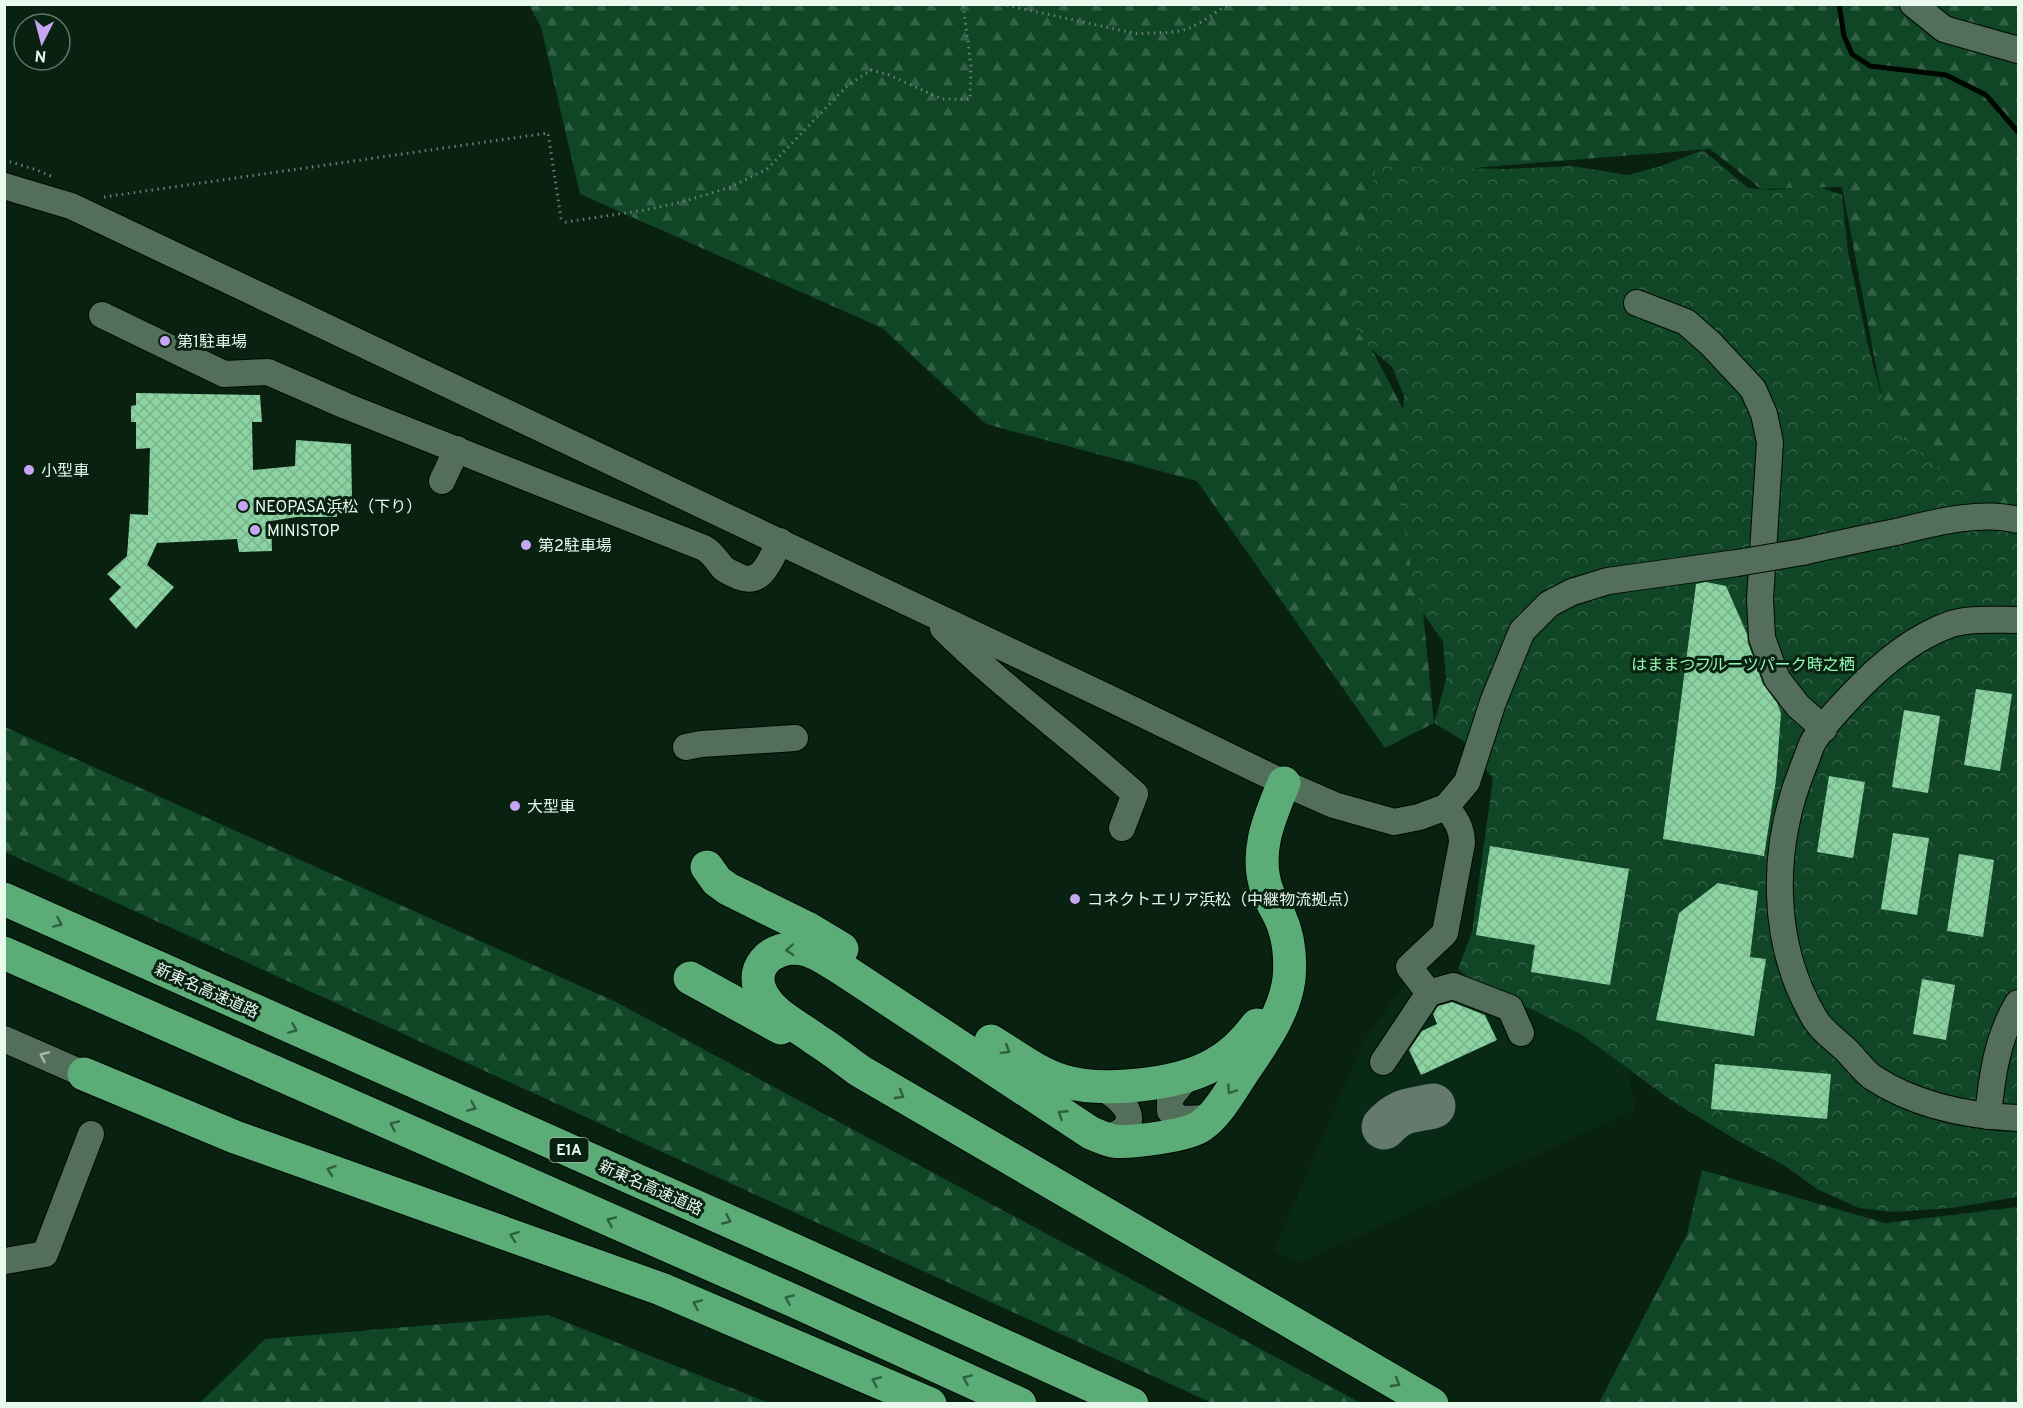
<svg xmlns="http://www.w3.org/2000/svg" width="2023" height="1408" viewBox="0 0 2023 1408" font-family="Overpass,'Noto Sans JP',sans-serif">
<style>
.built{fill:#082915}
.forest{fill:url(#forest-firs)}
.park{fill:url(#park-crowns)}
.lines{fill:none;stroke-linecap:round;stroke-linejoin:round}
.stream{stroke:#000701;stroke-width:5}
.taxiway{stroke:#647a6c;stroke-width:45}
.building{fill:url(#building-cross-hatch)}
.minor-casing{stroke:#000a01;stroke-width:28}
.highway-casing{stroke:#000a01;stroke-width:35}
.path{stroke:#6a7e71;stroke-width:3;stroke-dasharray:1.5 4.5;stroke-linecap:butt}
.minor{stroke:#536e5b;stroke-width:26}
.highway{stroke:#5bac77;stroke-width:33}
.minor-bridge-casing{stroke:#000a01;stroke-width:28;stroke-linecap:butt}
.minor-bridge{stroke:#536e5b;stroke-width:26}
.oneway{stroke:#2d603f}
.oneway2{stroke:#a6baac}
.poi-dot{fill:#c6a6f0;stroke:#082111;stroke-width:2}
.labels{text-anchor:middle;stroke-width:6;stroke-linejoin:round;paint-order:stroke}
.shield{fill:#082111;stroke:#a6b8ac;stroke-width:1.5}
.shield-label{font-size:15px;font-weight:bold;fill:#eaf9ee}
.poi-label{font-size:16px;fill:#eaf9ee;stroke:#082111;text-anchor:start}
.park-label{font-size:16px;fill:#94f8b5;stroke:#082111}
.street-label{font-size:16px;fill:#eaf9ee;stroke:#082111}
</style>
<defs>
<pattern id="forest-firs" width="22" height="20" patternUnits="userSpaceOnUse" patternTransform="scale(1.5)"><rect width="22" height="20" fill="#104526"/><path d="M5 1l3.5 6h-7zM16 11l3.5 6h-7z" fill="#336146"/></pattern>
<pattern id="park-crowns" width="20" height="18" patternUnits="userSpaceOnUse" patternTransform="scale(1.5)"><rect width="20" height="18" fill="#104526"/><path d="M2 6a3 3 0 1 1 6 0M12 15a3 3 0 1 1 6 0" fill="none" stroke="#336146"/></pattern>
<pattern id="building-cross-hatch" width="8" height="8" patternUnits="userSpaceOnUse" patternTransform="scale(1.5)"><rect width="8" height="8" fill="#8bd4a2"/><path d="M0 0l8 8M0 8l8-8" fill="none" stroke="#7ab28b"/></pattern>
</defs>
<rect width="100%" height="100%" fill="#082111"/>
<polygon class="built" points="1430,968 1533,1010 1582,1035 1628,1069 1635,1110 1302,1262 1292,1260 1274,1251 1363,1043 1400,990"/>
<g class="forest">
<polygon points="529,5 2018,5 2018,517 1938,483 1886,419 1842,187 1761,189 1710,149 1384,175 1347,302 1403,409 1434,723 1385,748 1197,481 986,424 882,328 580,194 541,27"/>
<polygon points="5,727 616,1002 1361,1403 1212,1403 5,852"/>
<polygon points="1702,1170 1885,1223 2018,1207 2018,1403 1599,1403 1687,1234"/>
<polygon points="548,1315 769,1403 200,1403 265,1339"/>
</g>
<polygon class="park" points="1703,150 1748,188 1775,190 1813,185 1842,195 1848,252 1868,345 1881,394 1903,438 1942,472 1988,501 2018,527 2018,1197 1951,1208 1894,1212 1859,1208 1817,1189 1785,1166 1733,1138 1672,1101 1582,1035 1533,1010 1478,987 1458,969 1472,932 1493,778 1462,740 1434,723 1446,680 1443,642 1423,613 1412,575 1397,484 1404,396 1392,367 1367,345 1348,316 1346,286 1368,217 1376,166 1507,169 1572,166 1628,175 1661,166"/>
<g class="lines">
<polyline class="stream" points="1839,4 1844,36 1852,54 1870,66 1946,75 1986,95 2018,132"/>
<path class="taxiway" d="M1384,1127C1400,1109 1411,1111 1433,1106"/>
</g>
<g class="building">
<polygon points="136,393 260,395 262,422 252,422 253,470 295,466 296,440 351,444 352,500 338,500 337,517 297,517 271,521 272,551 239,552 237,539 157,543 147,565 174,587 136,629 109,599 121,587 107,574 127,556 130,514 148,515 150,448 136,449 136,422 131,422 131,406 136,405"/>
<polygon points="1706,582 1726,586 1747,634 1748,643 1763,684 1777,703 1781,713 1776,780 1764,856 1663,839 1696,584"/>
<polygon points="1976,689 2012,694 2000,771 1964,765"/>
<polygon points="1904,710 1940,716 1928,793 1892,787"/>
<polygon points="1829,776 1865,782 1853,858 1817,852"/>
<polygon points="1893,833 1929,838 1917,915 1881,909"/>
<polygon points="1490,846 1629,869 1610,985 1531,972 1535,945 1476,935"/>
<polygon points="1959,854 1994,860 1983,937 1947,931"/>
<polygon points="1718,883 1758,891 1750,957 1766,959 1754,1036 1656,1020 1679,913"/>
<polygon points="1922,979 1955,985 1946,1040 1913,1034"/>
<polygon points="1452,1002 1485,1015 1497,1040 1421,1075 1409,1050 1422,1031 1437,1024 1433,1014 1438,1006"/>
<polygon points="1715,1064 1831,1074 1827,1119 1711,1109"/>
</g>
<g class="lines">
<defs>
<g id="minor">
<polyline points="1913,4 1944,29 2018,50"/>
<polyline points="4,186 71,206 1111,699 1284,783 1334,805 1394,822 1419,817 1446,807 1467,782 1493,702 1522,631 1549,604 1572,592 1608,581 1737,563"/>
<polyline points="1637,303 1686,322 1711,344 1753,389 1764,414 1770,442 1760,599 1762,638 1777,679 1798,706 1824,729"/>
<path d="M102,315L224,374L268,372L346,406L704,548C713,553 716,560 723,568C728,572 734,574 740,577C763,586 771,558 780,541"/>
<polyline points="442,481 457,449"/>
<path d="M1802,552C1833,545 1865,538 1896,532C1933,523 1981,510 2018,520"/>
<path d="M2018,620C1997,620 1971,618 1951,624C1912,638 1880,665 1852,695C1838,710 1822,726 1812,744C1809,751 1807,758 1804,765C1771,846 1769,942 1815,1019C1822,1031 1837,1041 1847,1051C1855,1059 1863,1070 1872,1077C1916,1106 1966,1116 2018,1118"/>
<path d="M943,628C1003,688 1072,737 1135,794L1122,828"/>
<polyline points="686,747 701,744 795,738"/>
<polyline points="1429,993 1453,986 1510,1008 1521,1033"/>
<polyline points="4,1039 84,1074"/>
<path d="M1383,1062L1429,993L1409,967L1445,933L1462,843C1462,827 1455,818 1446,807"/>
<polyline points="1188,1076 1170,1098 1170,1111 1180,1119 1210,1118"/>
<path d="M1100,1087C1129,1101 1146,1129 1103,1138"/>
<path d="M1988,1116C1992,1076 1997,1038 2018,1003"/>
<polyline points="5,1261 45,1254 91,1134"/>
</g>
<g id="highway">
<path d="M1284,783C1269,818 1253,855 1268,893C1271,901 1276,909 1280,917C1289,937 1291,958 1289,979C1284,1017 1258,1049 1238,1080C1228,1095 1217,1115 1201,1126C1187,1136 1130,1143 1113,1141C1105,1139 1098,1136 1091,1133L839,967C827,960 815,951 802,949C771,944 745,970 765,999C776,1016 799,1027 815,1039C831,1049 845,1060 860,1071L1432,1404"/>
<polyline points="707,867 717,881 728,889 807,928 842,949"/>
<polyline points="4,899 805,1255 1132,1404"/>
<polyline points="4,953 794,1301 1020,1404"/>
<polyline points="690,978 781,1028"/>
<path d="M991,1041C1014,1055 1037,1073 1063,1081C1102,1093 1177,1085 1213,1065C1230,1056 1245,1041 1257,1025"/>
<polyline points="84,1074 235,1137 661,1289 930,1404"/>
</g>
</defs>
<use href="#minor" class="minor-casing"/>
<use href="#highway" class="highway-casing"/>
<g class="path">
<path d="M1001,4L1138,34C1154,32 1171,34 1187,29C1201,24 1215,12 1229,4"/>
<polyline points="4,160 37,170 53,177"/>
<polyline points="104,197 548,133 561,218 566,222 645,210 682,202 731,187 767,169 847,86 871,70 889,75 942,99 970,99 971,66 963,4"/>
</g>
<use href="#minor" class="minor"/>
<use href="#highway" class="highway"/>
<defs>
<polyline id="minor-bridge" points="1737,563 1802,552"/>
</defs>
<use href="#minor-bridge" class="minor-bridge-casing"/>
<use href="#minor-bridge" class="minor-bridge"/>
</g>
<defs><path id="oneway-chevron" d="M-2-3.5L2.5 0L-2 3.5" fill="none" stroke-width="1.6" stroke-linecap="round" stroke-linejoin="round" transform="scale(1.5)"/></defs>
<g class="oneway">
<use href="#oneway-chevron" transform="translate(58 923) rotate(24)"/>
<use href="#oneway-chevron" transform="translate(790 950) rotate(177)"/>
<use href="#oneway-chevron" transform="translate(293 1029) rotate(24)"/>
<use href="#oneway-chevron" transform="translate(1006 1050) rotate(32)"/>
<use href="#oneway-chevron" transform="translate(1231 1090) rotate(124)"/>
<use href="#oneway-chevron" transform="translate(900 1095) rotate(30)"/>
<use href="#oneway-chevron" transform="translate(472 1107) rotate(24)"/>
<use href="#oneway-chevron" transform="translate(1062 1114) rotate(-147)"/>
<use href="#oneway-chevron" transform="translate(394 1125) rotate(-156)"/>
<use href="#oneway-chevron" transform="translate(331 1170) rotate(-161)"/>
<use href="#oneway-chevron" transform="translate(727 1220) rotate(24)"/>
<use href="#oneway-chevron" transform="translate(611 1221) rotate(-156)"/>
<use href="#oneway-chevron" transform="translate(514 1236) rotate(-160)"/>
<use href="#oneway-chevron" transform="translate(789 1299) rotate(-156)"/>
<use href="#oneway-chevron" transform="translate(697 1304) rotate(-157)"/>
<use href="#oneway-chevron" transform="translate(967 1379) rotate(-156)"/>
<use href="#oneway-chevron" transform="translate(876 1381) rotate(-157)"/>
<use href="#oneway-chevron" transform="translate(1396 1383) rotate(30)"/>
</g>
<use class="oneway2" href="#oneway-chevron" transform="translate(44 1056) rotate(-156)"/>
<g class="poi-dot">
<circle cx="165" cy="341" r="6"/>
<circle cx="29" cy="470" r="6"/>
<circle cx="243" cy="506" r="6"/>
<circle cx="255" cy="530" r="6"/>
<circle cx="526" cy="545" r="6"/>
<circle cx="515" cy="806" r="6"/>
<circle cx="1075" cy="899" r="6"/>
</g>
<g class="labels">
<rect class="shield" x="549.5" y="1138" width="39" height="24" rx="4.5"/>
<g class="shield-label">
<text x="569" y="1155">E1A</text>
</g>
<g class="poi-label">
<text x="177" y="347">第1駐車場</text>
<text x="41" y="476">小型車</text>
<text x="255" y="512">NEOPASA浜松（下り）</text>
<text x="267" y="536">MINISTOP</text>
<text x="538" y="551">第2駐車場</text>
<text x="527" y="812">大型車</text>
<text x="1087" y="905">コネクトエリア浜松（中継物流拠点）</text>
</g>
<g class="park-label">
<text x="1743" y="670">はままつフルーツパーク時之栖</text>
</g>
<g class="street-label">
<text transform="translate(207 990) rotate(24)" y="6">新東名高速道路</text>
<text transform="translate(651 1187) rotate(24)" y="6">新東名高速道路</text>
</g>
</g>
<rect width="2023" height="1408" fill="none" stroke="#eaf9ee" stroke-width="12"/>
<g transform="translate(42 42) rotate(186)"><circle r="28" fill="#082111" stroke="#627769" stroke-width="1.5"/>
<path d="M0-4.5L10 22L0 15L-10 22Z" fill="#c6a6f0"/>
<text y="-9" font-size="16" font-weight="bold" text-anchor="middle" fill="#eaf9ee">N</text>
</g>
</svg>
